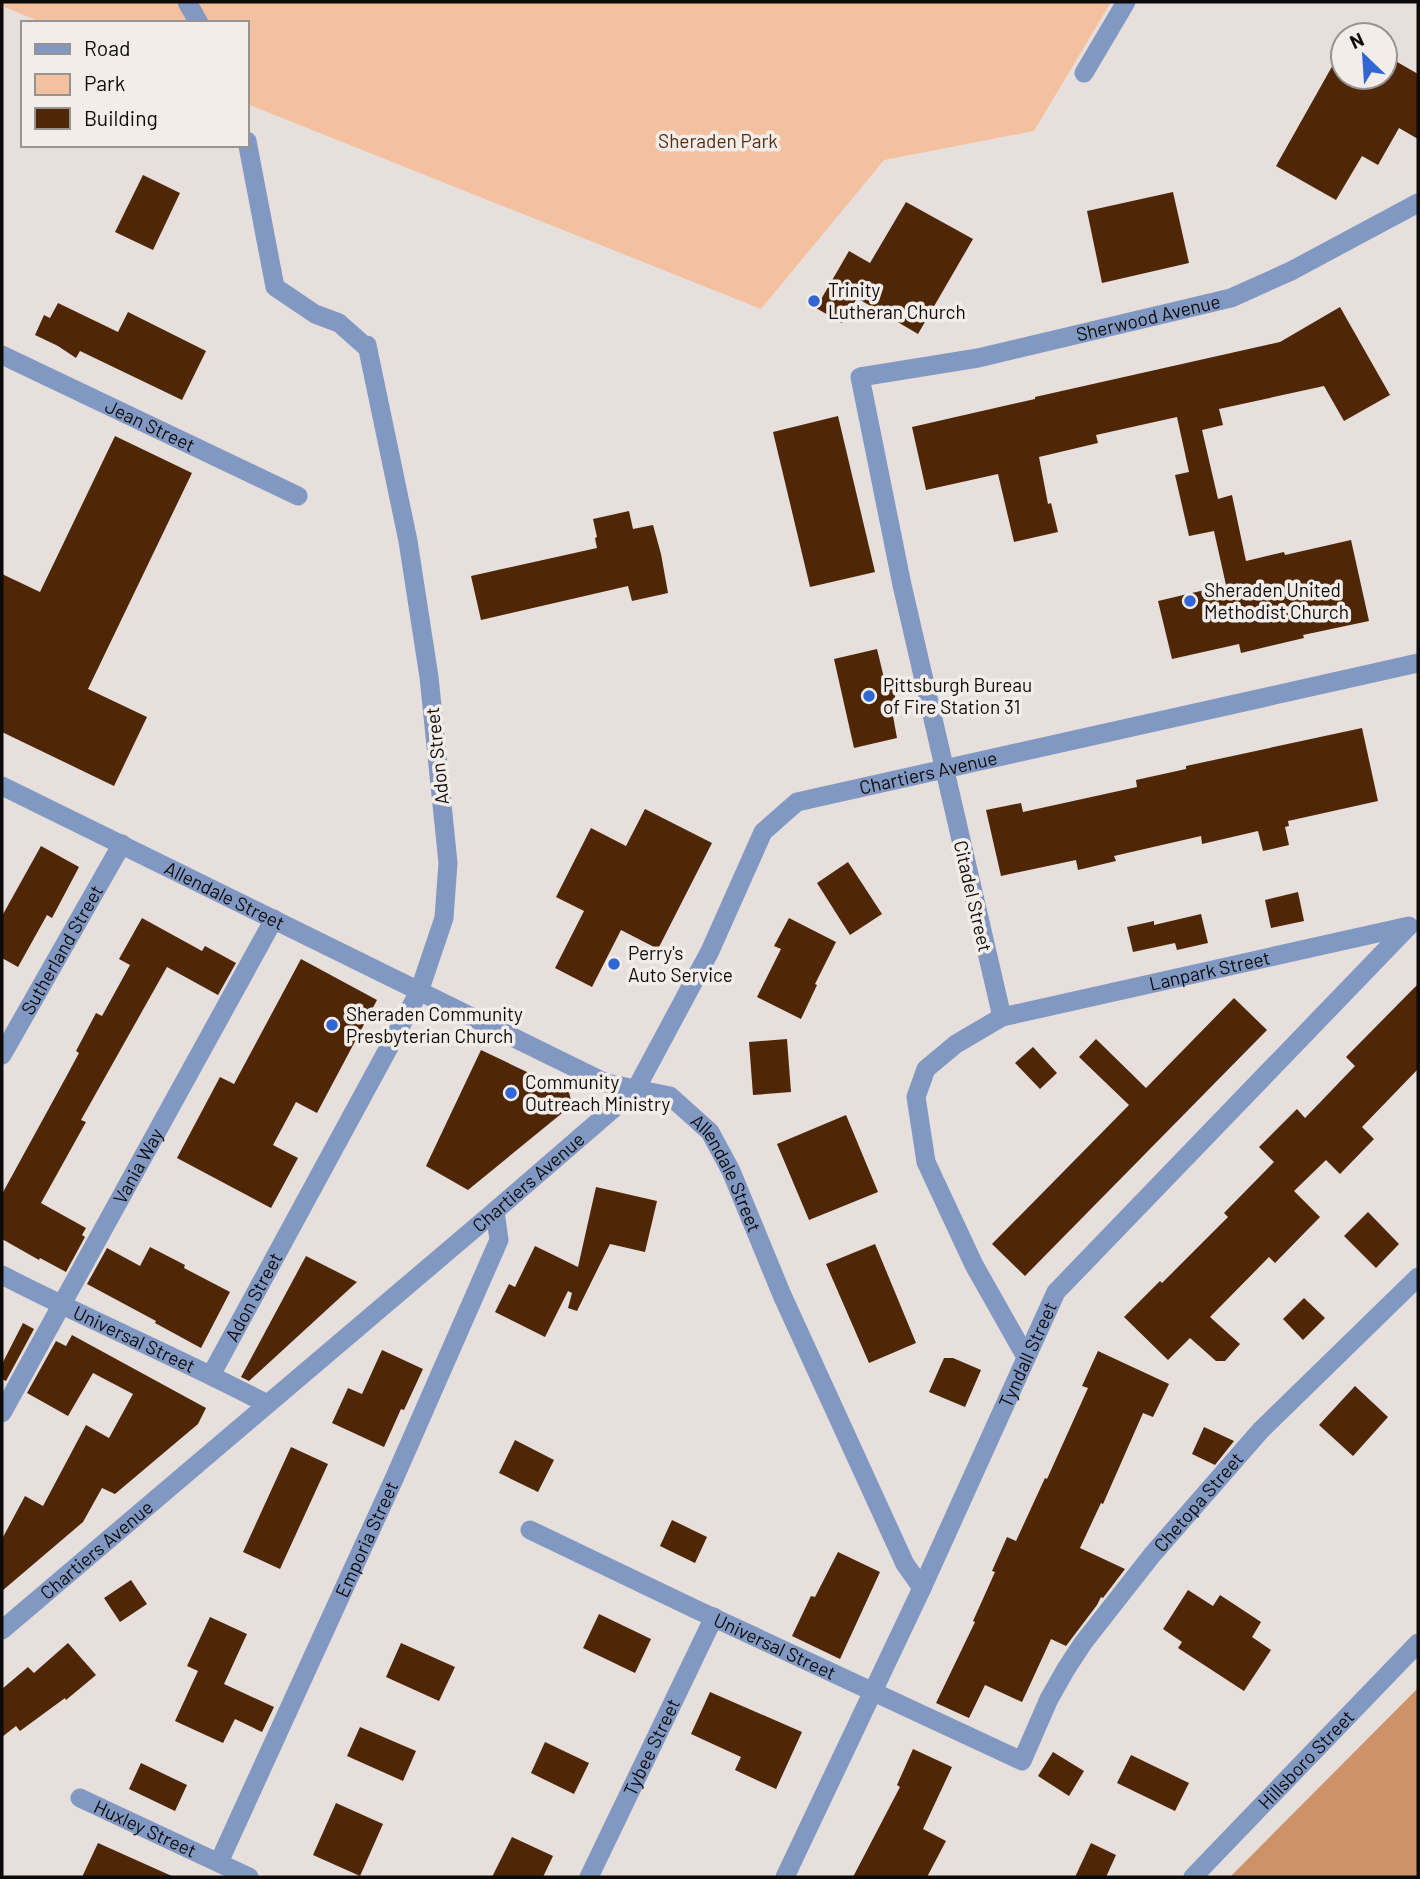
<svg xmlns="http://www.w3.org/2000/svg" width="1420" height="1879" viewBox="0 0 1420 1879" font-family="Barlow,sans-serif">
<style>
.green{fill:#f4c1a0}
.forest{fill:#ce9269}
.building{fill:#4f2707}
.lines{fill:none;stroke-linecap:round;stroke-linejoin:round}
.minor{stroke:#8198c2;stroke-width:19}
.tertiary{stroke:#8198c2;stroke-width:19}
.poi-dot{fill:#3166d5;stroke:#f3ede9;stroke-width:2.5}
.labels{text-anchor:middle;stroke-width:7;stroke-linejoin:round;paint-order:stroke}
.park-label{font-size:19px;fill:#572f10;stroke:#f3ede9}
.poi-label{font-size:19px;fill:#0d0b0a;stroke:#f3ede9;text-anchor:start}
.street-label{font-size:19px;fill:#0d0b0a;stroke:#f3ede9}
</style>
<rect width="100%" height="100%" fill="#e6dfdb"/>
<polygon class="green" points="2,2 1111,2 1034,131 884,160 761,309 247,104 247,23 43,23 2,6"/>
<polygon class="forest" points="1418,1688 1418,1877 1230,1877"/>
<g class="building">
<polygon points="1343,47 1343,77 1385,77 1385,55 1418,74 1418,139 1399,128 1378,165 1362,156 1336,200 1276,166"/>
<polygon points="143,175 180,193 153,250 115,232"/>
<polygon points="1173,192 1189,263 1102,283 1087,211"/>
<polygon points="906,202 973,239 918,334 857,298 842,323 816,308 849,251 870,263"/>
<polygon points="58,303 118,332 128,312 206,351 182,400 80,351 76,358 58,346 35,335 44,315 50,318"/>
<polygon points="1340,307 1390,395 1344,421 1324,386 1219,409 1223,425 1202,430 1218,499 1232,495 1246,561 1284,552 1285,555 1351,540 1369,621 1303,635 1304,638 1241,653 1239,644 1172,659 1158,601 1226,585 1214,531 1189,536 1175,475 1189,472 1177,417 1096,435 1098,443 1039,457 1048,504 1051,503 1058,532 1014,542 998,474 926,490 912,427 1035,399 1035,397 1280,342"/>
<polygon points="838,416 875,572 810,587 773,432"/>
<polygon points="115,436 192,473 88,689 147,717 114,786 2,732 2,574 40,592"/>
<polygon points="629,511 633,529 653,525 661,554 668,593 632,601 628,586 481,620 471,576 597,548 595,538 597,537 593,519"/>
<polygon points="877,649 884,678 891,677 899,715 893,716 897,738 854,748 834,659"/>
<polygon points="1362,728 1378,801 1288,821 1289,826 1285,827 1289,845 1263,851 1258,831 1202,844 1201,836 1114,856 1116,861 1078,870 1076,860 1001,876 986,810 1021,803 1023,812 1137,787 1136,780 1186,769 1186,766"/>
<polygon points="645,809 712,843 658,949 621,930 592,987 555,968 584,911 556,897 591,828 626,846"/>
<polygon points="41,846 79,867 52,918 47,915 18,967 2,958 2,916"/>
<polygon points="848,862 882,914 850,935 817,883"/>
<polygon points="1298,892 1304,921 1271,928 1265,900"/>
<polygon points="1201,914 1208,943 1177,950 1175,943 1133,952 1127,927 1154,921 1154,925"/>
<polygon points="142,918 202,951 205,946 236,963 218,995 167,967 81,1120 86,1122 41,1203 86,1228 82,1235 85,1237 66,1272 40,1258 39,1260 2,1239 2,1194 65,1079 79,1053 76,1051 96,1013 102,1016 130,965 119,959"/>
<polygon points="789,918 836,942 815,984 817,985 801,1019 757,997 781,949 774,946"/>
<polygon points="301,959 377,1000 317,1113 296,1102 273,1145 298,1158 271,1208 177,1158 220,1077 234,1084"/>
<polygon points="1418,984 1418,1069 1362,1127 1374,1139 1340,1174 1326,1160 1294,1191 1320,1217 1275,1263 1269,1257 1210,1317 1240,1344 1225,1361 1216,1361 1190,1338 1168,1360 1124,1317 1160,1281 1162,1283 1228,1217 1224,1213 1274,1162 1259,1147 1297,1109 1305,1118 1355,1066 1346,1057"/>
<polygon points="1234,998 1267,1030 1025,1276 992,1244 1129,1105 1079,1057 1096,1039 1146,1088"/>
<polygon points="787,1039 791,1092 753,1095 749,1042"/>
<polygon points="1033,1047 1057,1073 1040,1089 1015,1063"/>
<polygon points="481,1050 569,1092 572,1105 468,1190 426,1166"/>
<polygon points="846,1115 878,1192 809,1220 777,1144"/>
<polygon points="596,1187 657,1201 645,1252 610,1244 577,1311 568,1308 572,1293 568,1291 545,1337 495,1312 509,1284 515,1287 535,1246 578,1267"/>
<polygon points="1368,1212 1399,1244 1376,1268 1344,1236"/>
<polygon points="875,1244 916,1343 869,1363 826,1264"/>
<polygon points="150,1247 185,1265 184,1268 230,1292 201,1348 155,1323 156,1321 87,1284 107,1248 140,1266"/>
<polygon points="306,1256 357,1282 249,1381 241,1377"/>
<polygon points="1304,1298 1325,1318 1303,1340 1283,1319"/>
<polygon points="23,1323 34,1329 6,1381 2,1379 2,1364"/>
<polygon points="72,1335 206,1408 198,1424 115,1494 102,1488 83,1522 2,1591 2,1539 25,1496 43,1506 86,1425 109,1438 133,1394 93,1373 68,1416 27,1393 56,1341 66,1346"/>
<polygon points="382,1350 423,1369 404,1410 401,1409 384,1447 332,1423 348,1388 362,1394"/>
<polygon points="1098,1351 1169,1384 1153,1417 1143,1413 1103,1504 1101,1503 1080,1548 1125,1569 1103,1598 1101,1597 1097,1605 1066,1646 1051,1639 1022,1702 985,1685 969,1718 936,1703 975,1622 973,1621 995,1572 992,1571 1007,1537 1016,1541 1045,1478 1047,1479 1088,1388 1082,1386"/>
<polygon points="944,1358 953,1358 981,1370 965,1407 929,1392"/>
<polygon points="1355,1386 1388,1417 1353,1456 1319,1425"/>
<polygon points="1204,1427 1234,1441 1215,1465 1192,1454"/>
<polygon points="515,1440 554,1460 538,1492 499,1473"/>
<polygon points="291,1447 328,1464 280,1569 243,1552"/>
<polygon points="672,1520 707,1537 695,1563 660,1546"/>
<polygon points="838,1552 880,1572 840,1659 792,1636 811,1596 815,1597"/>
<polygon points="131,1580 147,1604 120,1622 104,1598"/>
<polygon points="1188,1590 1213,1606 1220,1595 1261,1622 1252,1637 1271,1650 1244,1691 1178,1648 1182,1642 1163,1629"/>
<polygon points="599,1614 651,1639 635,1673 583,1648"/>
<polygon points="210,1617 247,1634 224,1684 274,1707 262,1732 235,1719 223,1743 175,1721 198,1671 187,1666"/>
<polygon points="68,1643 96,1675 66,1700 65,1698 20,1731 16,1726 2,1737 2,1689 28,1667 34,1673"/>
<polygon points="401,1643 455,1667 439,1701 386,1677"/>
<polygon points="710,1692 802,1732 776,1789 735,1770 741,1757 691,1734"/>
<polygon points="360,1727 416,1751 403,1781 347,1756"/>
<polygon points="545,1742 589,1763 574,1794 531,1773"/>
<polygon points="913,1749 952,1767 923,1829 946,1841 927,1877 853,1877 900,1787 897,1785"/>
<polygon points="1053,1752 1084,1771 1069,1796 1038,1776"/>
<polygon points="1131,1755 1189,1783 1175,1811 1117,1783"/>
<polygon points="141,1763 187,1785 175,1811 129,1789"/>
<polygon points="336,1803 383,1824 360,1876 313,1855"/>
<polygon points="512,1837 553,1856 543,1877 492,1877"/>
<polygon points="98,1843 174,1877 82,1877"/>
<polygon points="1091,1843 1116,1855 1106,1877 1075,1877"/>
</g>
<g class="lines">
<g class="minor">
<polyline points="187,2 199,23"/>
<polyline points="1084,73 1126,2"/>
<path id="s1" d="M2,355L298,496"/>
<path id="s2" d="M2,786L606,1083L670,1096L710,1132L731,1171L782,1295L905,1564L922,1588"/>
<path id="s3" d="M1002,1017L902,585L860,377L978,358L1231,298L1291,271L1418,203"/>
<path id="s4" d="M2,1055L122,844"/>
<path id="s5" d="M2,1275C89,1320 180,1358 267,1404"/>
<path id="s6" d="M1026,1357L974,1265L926,1162L916,1097L926,1069L956,1044L1002,1017L1409,926"/>
<path id="s7" d="M211,1375L419,992L444,918L448,863L429,677L408,541L367,345L365,346L339,323L315,314L275,287L247,141"/>
<path id="s8" d="M2,1413L274,919"/>
<path id="s9" d="M530,1530L695,1609L1022,1761L1049,1699L1066,1669L1083,1643L1152,1555L1261,1430L1418,1277"/>
<path id="s10" d="M80,1798L249,1877"/>
<path id="s11" d="M219,1862L394,1479L499,1240L495,1211"/>
<path id="s12" d="M589,1877L714,1617"/>
<path id="s13" d="M785,1877L922,1588L1056,1292L1408,927"/>
<path id="s14" d="M1193,1877L1418,1643"/>
</g>
<path class="tertiary" id="s15" d="M2,1630L495,1211L636,1089L710,951L763,832L797,802L1418,663"/>
</g>
<g class="poi-dot">
<circle cx="814" cy="301" r="7"/>
<circle cx="1190" cy="601" r="7"/>
<circle cx="869" cy="696" r="7"/>
<circle cx="614" cy="964" r="7"/>
<circle cx="332" cy="1025" r="7"/>
<circle cx="511" cy="1093" r="7"/>
</g>
<g class="labels">
<g class="park-label">
<text x="718" y="148">Sheraden Park</text>
</g>
<g class="poi-label">
<text x="828" y="297">Trinity<tspan x="828" dy="22">Lutheran Church</tspan></text>
<text x="1204" y="597">Sheraden United<tspan x="1204" dy="22">Methodist Church</tspan></text>
<text x="883" y="692">Pittsburgh Bureau<tspan x="883" dy="22">of Fire Station 31</tspan></text>
<text x="628" y="960">Perry's<tspan x="628" dy="22">Auto Service</tspan></text>
<text x="346" y="1021">Sheraden Community<tspan x="346" dy="22">Presbyterian Church</tspan></text>
<text x="525" y="1089">Community<tspan x="525" dy="22">Outreach Ministry</tspan></text>
</g>
<g class="street-label">
<text dy="7" stroke="none"><textPath href="#s3" startOffset="950">Sherwood Avenue</textPath></text>
<text dy="7" stroke="none"><textPath href="#s1" startOffset="164">Jean Street</textPath></text>
<text transform="translate(437 756) rotate(-96)" y="7">Adon Street</text>
<text dy="7" stroke="none"><textPath href="#s15" startOffset="1300">Chartiers Avenue</textPath></text>
<text dy="7" stroke="none"><textPath href="#s2" startOffset="248">Allendale Street</textPath></text>
<text transform="translate(973 896) rotate(77)" y="7">Citadel Street</text>
<text dy="7" stroke="none"><textPath href="#s4" startOffset="121">Sutherland Street</textPath></text>
<text dy="7" stroke="none"><textPath href="#s6" startOffset="620">Lanpark Street</textPath></text>
<text dy="7" stroke="none"><textPath href="#s8" startOffset="282">Vania Way</textPath></text>
<text dy="7" stroke="none"><textPath href="#s2" startOffset="836">Allendale Street</textPath></text>
<text dy="7" stroke="none"><textPath href="#s15" startOffset="691">Chartiers Avenue</textPath></text>
<text dy="7" stroke="none"><textPath href="#s7" startOffset="89">Adon Street</textPath></text>
<text dy="7" stroke="none"><textPath href="#s5" startOffset="147">Universal Street</textPath></text>
<text dy="7" stroke="none"><textPath href="#s13" startOffset="576">Tyndall Street</textPath></text>
<text dy="7" stroke="none"><textPath href="#s9" startOffset="859">Chetopa Street</textPath></text>
<text dy="7" stroke="none"><textPath href="#s11" startOffset="355">Emporia Street</textPath></text>
<text dy="7" stroke="none"><textPath href="#s15" startOffset="124">Chartiers Avenue</textPath></text>
<text dy="7" stroke="none"><textPath href="#s9" startOffset="271">Universal Street</textPath></text>
<text dy="7" stroke="none"><textPath href="#s12" startOffset="144">Tybee Street</textPath></text>
<text dy="7" stroke="none"><textPath href="#s14" startOffset="163">Hillsboro Street</textPath></text>
<text dy="7" stroke="none"><textPath href="#s10" startOffset="72">Huxley Street</textPath></text>
</g>
</g>
<rect width="1420" height="1879" fill="none" stroke="#0d0b0a" stroke-width="7"/>
<rect x="21" y="21" width="228" height="126" fill="#f3ede9" stroke="#979390" stroke-width="2"/>
<rect x="35" y="44" width="35" height="10" fill="#8198c2" stroke="#979390" stroke-width="2"/>
<text x="84" y="56" font-size="21" fill="#0d0b0a">Road</text>
<rect x="35" y="74" width="35" height="21" fill="#f4c1a0" stroke="#979390" stroke-width="2"/>
<text x="84" y="91" font-size="21" fill="#0d0b0a">Park</text>
<rect x="35" y="108" width="35" height="21" fill="#4f2707" stroke="#979390" stroke-width="2"/>
<text x="84" y="126" font-size="21" fill="#0d0b0a">Building</text>
<g transform="translate(1364 56) rotate(335)"><circle r="33" fill="#f3ede9" stroke="#979390" stroke-width="2"/>
<path d="M0-5L12 26L0 18L-12 26Z" fill="#3166d5"/>
<text y="-10" font-size="19" font-weight="bold" text-anchor="middle" fill="#0d0b0a">N</text>
</g>
</svg>
